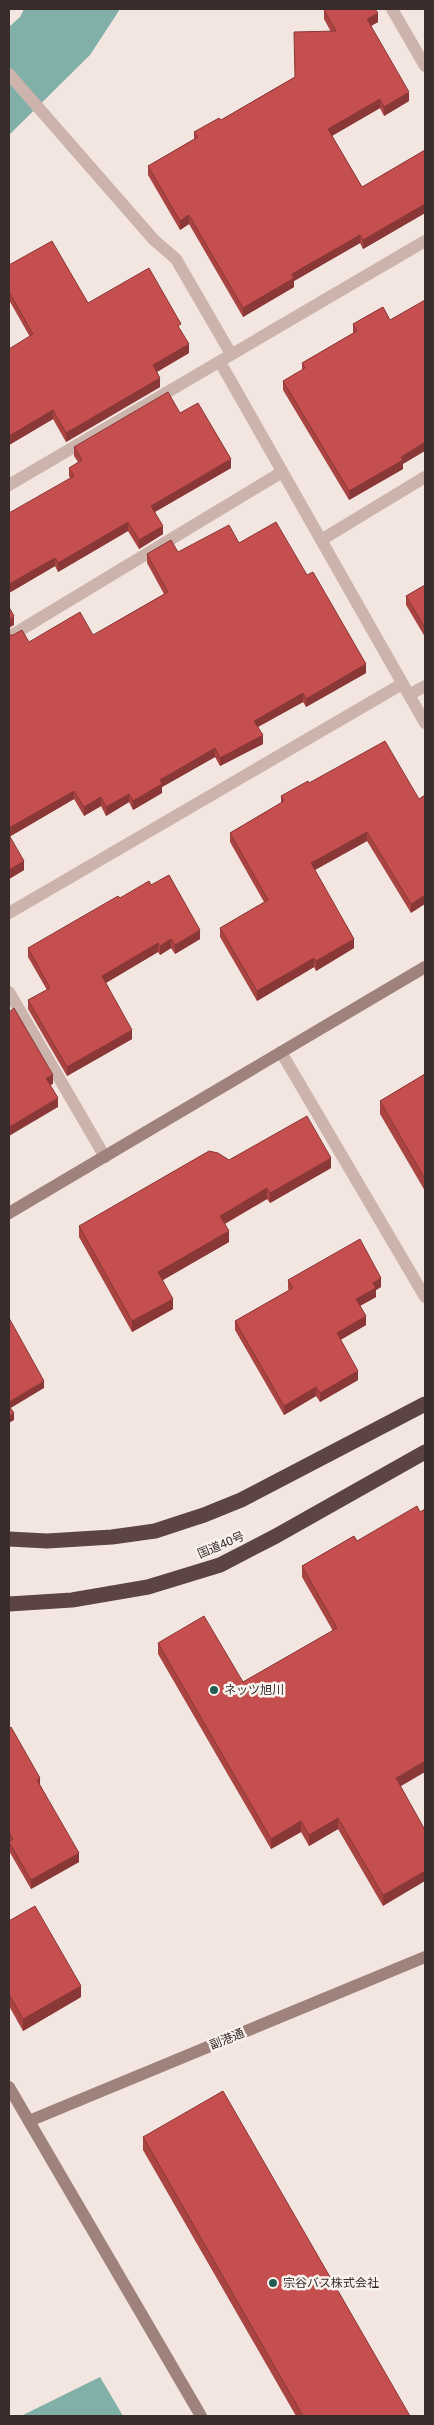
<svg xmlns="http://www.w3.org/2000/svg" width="434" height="2425" viewBox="0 0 434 2425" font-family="Roboto,'Noto Sans JP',sans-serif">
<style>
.water{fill:#80b0a7}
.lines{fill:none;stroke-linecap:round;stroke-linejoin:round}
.street{stroke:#ccb3ac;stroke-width:12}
.secondary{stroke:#a0827d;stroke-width:12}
.highway{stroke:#5b4442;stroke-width:15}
.wall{fill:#a94443}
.shaded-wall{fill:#8a3737}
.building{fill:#c54f4e;stroke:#8a3737}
.poi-dot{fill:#205c52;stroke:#faf2ee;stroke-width:2}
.labels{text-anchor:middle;stroke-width:5;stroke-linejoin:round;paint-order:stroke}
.street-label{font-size:12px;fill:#3a2c2b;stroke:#faf2ee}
.poi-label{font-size:12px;fill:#3a2c2b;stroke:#faf2ee;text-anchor:start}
</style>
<rect width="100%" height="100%" fill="#f3e6e1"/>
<g class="water">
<polygon points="24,9 120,9 90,55 9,135 9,27 20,17"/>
<polygon points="100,2377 123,2416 21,2416"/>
</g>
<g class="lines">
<g class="street">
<polyline points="392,9 425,66"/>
<polyline points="9,74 154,240 176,259 231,354"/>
<polyline points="220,362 425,723"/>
<polyline points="9,485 425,241"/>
<polyline points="321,540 425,477"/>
<polyline points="9,637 282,472"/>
<polyline points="409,695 425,686"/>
<polyline points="9,913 402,684"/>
<polyline points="9,992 105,1157"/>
<polyline points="281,1052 425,1297"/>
</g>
<g class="secondary">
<polyline points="9,1213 425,967"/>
<polyline points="9,2087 201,2416"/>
<polyline points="29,2121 425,1957"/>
</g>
<g class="highway">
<polyline points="9,1539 47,1541 112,1537 155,1531 204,1515 241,1500 425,1404"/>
<polyline points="9,1604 72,1600 148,1587 220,1565 276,1536 425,1452"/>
</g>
</g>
<g class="wall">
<polygon points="324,10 378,22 371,26 409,101 384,116 380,108 332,136 362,187 425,150 425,213 363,249 360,243 294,281 294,287 243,317 189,224 180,230 148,175 148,166 194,139 194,132 221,120 295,77 331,32 324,19"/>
<polygon points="9,265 88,303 181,330 189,353 157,372 160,387 66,442 53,419 9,445 9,349 30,337 9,300"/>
<polygon points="383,307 403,469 349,500 283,390 283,381 302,370 302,363 353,333 353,324"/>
<polygon points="180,413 231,468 155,512 163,534 139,549 128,531 58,572 55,566 9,593 70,478 69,476 69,468 78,462 74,456 74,447"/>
<polygon points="239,543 307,575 366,673 306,707 303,702 258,727 263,744 220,766 215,757 162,787 162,793 133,810 129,802 106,816 101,806 84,816 74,799 9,837 24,870 9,879 9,635 29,642 93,635 164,594 147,563 147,554 178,552"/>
<polygon points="425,585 425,637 406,605 406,596"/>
<polygon points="309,783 419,799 411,913 367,841 315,870 354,948 316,971 314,967 257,1001 220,937 220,928 264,902 230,842 230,833 281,803 281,796"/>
<polygon points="120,898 200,939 175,954 171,948 160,955 158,952 106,983 132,1039 67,1076 28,1009 28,1000 47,990 28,957 28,948"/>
<polygon points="425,1074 425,1191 380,1114 380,1101"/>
<polygon points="331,1168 270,1203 267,1199 225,1224 229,1242 162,1280 173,1309 132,1332 79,1237 79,1226"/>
<polygon points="288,1280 381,1287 376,1290 376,1297 360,1306 366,1325 340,1340 358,1380 320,1402 316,1396 284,1415 235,1330 235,1321 289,1290 288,1289"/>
<polygon points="354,1536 400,1787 383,1906 338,1829 309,1846 301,1832 271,1849 158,1654 158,1643 243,1682 333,1631 302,1577 302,1566"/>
<polygon points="9,1728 40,1785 79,1862 31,1889 9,1851"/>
<polygon points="9,1921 81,1997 23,2031 9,2006"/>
<polygon points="143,2137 410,2416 296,2416 143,2150"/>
</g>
<g class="shaded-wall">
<polygon points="378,13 378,22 367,28 367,19"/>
<polygon points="409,92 409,101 384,116 384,107"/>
<polygon points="380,99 380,108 328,138 328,129"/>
<polygon points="425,204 425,213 363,249 363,240"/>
<polygon points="189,215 189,224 180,230 180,221"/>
<polygon points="360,235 360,243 294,281 294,287 243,317 243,308 292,274"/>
<polygon points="189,344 189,353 153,374 153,365"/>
<polygon points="160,378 160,387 66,442 66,433"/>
<polygon points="53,410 53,419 9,445 9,436"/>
<polygon points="425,442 425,451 403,464 403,469 349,500 349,491 401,457"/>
<polygon points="231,459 231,468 151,514 151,506"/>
<polygon points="128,522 128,531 58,572 58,563"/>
<polygon points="163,526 163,534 139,549 139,540"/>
<polygon points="55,558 55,566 9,593 9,584"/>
<polygon points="14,616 14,625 9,628 9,620"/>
<polygon points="366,664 366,673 306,707 306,699"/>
<polygon points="303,693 303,702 254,729 254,721"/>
<polygon points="263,735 263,744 220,766 220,758"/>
<polygon points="215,748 215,757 162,787 162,793 133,810 133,801 160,780"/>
<polygon points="74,791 74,799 9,837 9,828"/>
<polygon points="129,794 129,802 106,816 106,807"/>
<polygon points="101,797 101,806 84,816 84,807"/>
<polygon points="367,832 367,841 311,872 311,863"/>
<polygon points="24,861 24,870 9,879 9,870"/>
<polygon points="425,895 425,904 411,913 411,904"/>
<polygon points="200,930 200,939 175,954 175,945"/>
<polygon points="171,939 171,948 160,955 160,946"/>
<polygon points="354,939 354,948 316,971 316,961"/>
<polygon points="158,943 158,952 102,985 102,976"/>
<polygon points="314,958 314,967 257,1001 257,991"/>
<polygon points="132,1030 132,1039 67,1076 67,1067"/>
<polygon points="53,1075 53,1084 46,1087 46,1078"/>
<polygon points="58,1098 58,1107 9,1136 9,1127"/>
<polygon points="331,1158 331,1168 270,1203 270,1193"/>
<polygon points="267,1188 267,1199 220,1226 220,1216"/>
<polygon points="229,1231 229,1242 158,1283 158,1272"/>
<polygon points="381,1278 381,1287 376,1290 376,1297 356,1308 356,1299 373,1283"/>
<polygon points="173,1299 173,1309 132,1332 132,1321"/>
<polygon points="366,1316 366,1325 337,1342 337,1333"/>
<polygon points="358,1371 358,1380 320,1402 320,1393"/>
<polygon points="44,1381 44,1388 9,1409 9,1402"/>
<polygon points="316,1387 316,1396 284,1415 284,1406"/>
<polygon points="14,1413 14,1420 9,1423 9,1416"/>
<polygon points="425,1761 425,1772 396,1789 396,1778"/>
<polygon points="40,1778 40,1787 37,1780"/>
<polygon points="338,1818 338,1829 309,1846 309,1835"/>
<polygon points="301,1821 301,1832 271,1849 271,1839"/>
<polygon points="79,1853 79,1862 31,1889 31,1880"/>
<polygon points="425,1871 425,1881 383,1906 383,1895"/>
<polygon points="81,1986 81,1997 23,2031 23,2019"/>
</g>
<g class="building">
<polygon points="325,9 375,9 378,13 367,19 409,92 384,107 380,99 328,129 362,187 425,150 425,204 363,240 360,235 292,274 294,278 243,308 189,215 180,221 148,166 198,137 194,132 219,118 221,120 295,77 294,32 336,31 324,10"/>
<polygon points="52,241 88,303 149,268 181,324 178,326 189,344 153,365 160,378 66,433 53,410 9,436 9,349 33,334 9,292 9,265"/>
<polygon points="425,300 425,442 401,457 403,460 349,491 283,381 305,368 302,363 357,331 353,324 383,307 390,320"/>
<polygon points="168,392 180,413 198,403 231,459 151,506 163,526 139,540 128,522 58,563 55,558 9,584 9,513 74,476 69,468 82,460 74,447"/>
<polygon points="276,522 307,575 313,572 366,664 306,699 303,693 254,721 263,735 220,758 215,748 160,780 162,784 133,801 129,794 106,807 101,797 84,807 74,791 9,828 9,635 13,635 22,630 29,642 80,612 93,635 168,592 147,554 171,540 178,552 229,525 239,543"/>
<polygon points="425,585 425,628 406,596"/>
<polygon points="9,607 14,616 9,620"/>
<polygon points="385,741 419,799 425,795 425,895 411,904 367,832 311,863 354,939 316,961 314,958 257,991 220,928 268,900 230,833 284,801 281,796 308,781 309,783 318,778"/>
<polygon points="9,835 24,861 9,870"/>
<polygon points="169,875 200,930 175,945 171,939 160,946 158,943 102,976 132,1030 67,1067 28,1000 50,988 28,948 118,896 120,898 149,881 151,885"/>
<polygon points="14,1008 53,1075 46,1078 58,1098 9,1127 9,1012"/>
<polygon points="425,1074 425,1179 380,1101"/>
<polygon points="307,1116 331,1158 270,1193 267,1188 220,1216 229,1231 158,1272 173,1299 132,1321 79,1226 209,1151 218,1153 229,1160"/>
<polygon points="360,1239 381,1278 373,1283 376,1288 356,1299 366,1316 337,1333 358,1371 320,1393 316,1387 284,1406 235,1321 293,1288 288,1280"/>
<polygon points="9,1318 44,1381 9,1402"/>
<polygon points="9,1406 14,1413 9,1416"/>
<polygon points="417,1506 420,1512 425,1509 425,1761 396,1778 425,1830 425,1871 383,1895 338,1818 309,1835 301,1821 271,1839 158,1643 204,1616 243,1682 337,1628 302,1566 354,1536 357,1541"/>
<polygon points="11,1727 40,1778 37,1780 79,1853 31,1880 9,1842 13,1839 9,1832 9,1728"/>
<polygon points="35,1906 81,1986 23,2019 9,1994 9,1921"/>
<polygon points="223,2091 410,2416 303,2416 143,2137"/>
</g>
<g class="poi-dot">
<circle cx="214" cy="1690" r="5"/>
<circle cx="273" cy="2283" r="5"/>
</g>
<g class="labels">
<g class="street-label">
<text transform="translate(221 1545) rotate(-23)" y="4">国道40号</text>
<text transform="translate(227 2039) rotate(-22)" y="4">副港通</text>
</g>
<g class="poi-label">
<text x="224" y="1694">ネッツ旭川</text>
<text x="283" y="2287">宗谷バス株式会社</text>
</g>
</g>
<rect width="434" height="2425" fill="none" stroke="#3a2c2b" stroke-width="20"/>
</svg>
